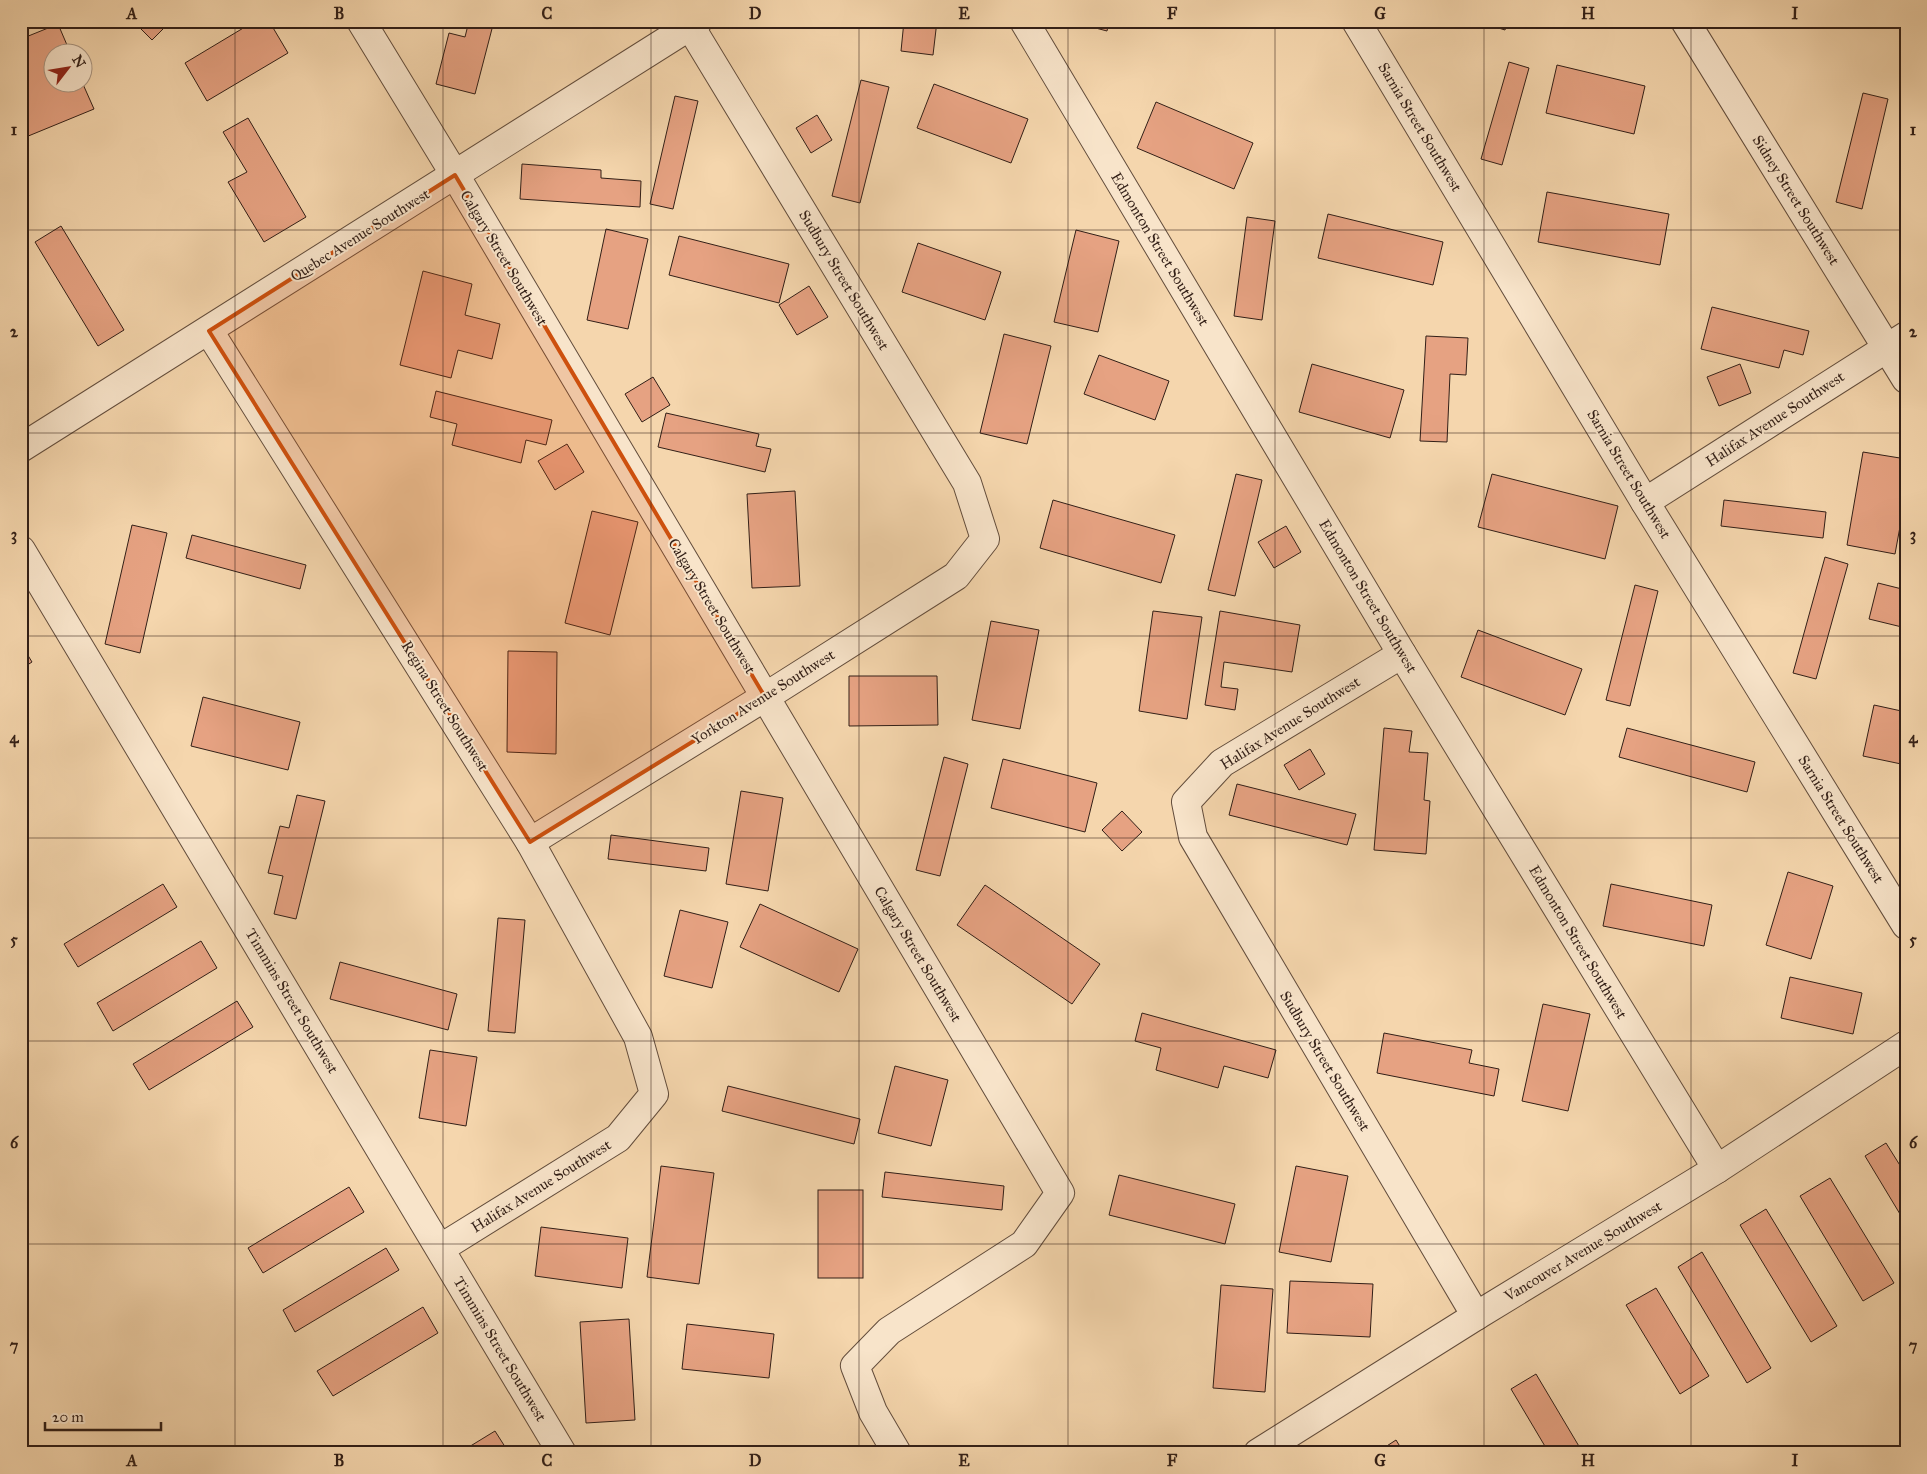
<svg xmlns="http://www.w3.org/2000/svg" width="1927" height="1474" viewBox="0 0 1927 1474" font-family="'IM FELL Great Primer',serif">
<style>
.building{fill:#e6a282;stroke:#321f17}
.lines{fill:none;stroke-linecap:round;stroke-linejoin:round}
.street-casing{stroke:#634d3c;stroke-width:30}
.street{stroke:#f8e4ca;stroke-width:28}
.marked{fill:#cd500e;fill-opacity:0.2;stroke:#cd500e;stroke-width:4;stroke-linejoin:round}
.grid{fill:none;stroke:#321f17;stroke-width:1;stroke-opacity:0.55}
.labels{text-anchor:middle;stroke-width:4;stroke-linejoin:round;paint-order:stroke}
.street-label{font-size:15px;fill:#321f17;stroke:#f8e4ca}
.neatline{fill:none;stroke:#321f17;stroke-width:2}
.grid-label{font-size:16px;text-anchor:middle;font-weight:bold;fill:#321f17}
</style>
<rect width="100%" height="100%" fill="#f5d6ad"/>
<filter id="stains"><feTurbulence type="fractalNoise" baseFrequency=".004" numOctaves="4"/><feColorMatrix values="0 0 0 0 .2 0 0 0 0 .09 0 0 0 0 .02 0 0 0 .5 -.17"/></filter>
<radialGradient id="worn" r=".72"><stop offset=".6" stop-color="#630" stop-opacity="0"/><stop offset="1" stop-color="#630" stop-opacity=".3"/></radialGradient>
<g class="building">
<polygon points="133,21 171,21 152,40"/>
<polygon points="255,21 269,21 288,53 207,101 185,63"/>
<polygon points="469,21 494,21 475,94 436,84 449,33 465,37"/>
<polygon points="904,21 937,21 933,55 901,51"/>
<polygon points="1069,21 1109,21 1107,31"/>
<polygon points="1476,21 1508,21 1505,30"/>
<polygon points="58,24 70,52 52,52 52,82 82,82 94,109 21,139 21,39"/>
<polygon points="1509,62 1529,68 1502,165 1481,159"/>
<polygon points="1557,65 1645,86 1634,134 1546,113"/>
<polygon points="861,80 889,87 860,203 832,196"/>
<polygon points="934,84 1028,119 1011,163 917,128"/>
<polygon points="1863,93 1888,99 1862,209 1836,202"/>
<polygon points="675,96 698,101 673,209 650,204"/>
<polygon points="1156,102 1253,143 1234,189 1137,148"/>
<polygon points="817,115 832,140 811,153 796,128"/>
<polygon points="248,118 306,217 264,242 228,182 247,172 223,132"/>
<polygon points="522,164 601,170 601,178 641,181 640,207 520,199"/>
<polygon points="1547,192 1669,214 1660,265 1538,242"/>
<polygon points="1328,214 1443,242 1433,285 1318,258"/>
<polygon points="1247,217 1275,221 1262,320 1234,316"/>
<polygon points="61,226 124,330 98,346 35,242"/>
<polygon points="606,229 648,239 628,329 587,320"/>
<polygon points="1076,230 1119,241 1098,332 1054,322"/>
<polygon points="679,236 789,264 779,303 669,275"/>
<polygon points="918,243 1001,272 985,320 902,292"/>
<polygon points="423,271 472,284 465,315 500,324 492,359 458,350 451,378 400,365"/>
<polygon points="809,286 828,317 797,335 779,305"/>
<polygon points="1712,307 1809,331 1803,355 1784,350 1779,368 1701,349"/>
<polygon points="1004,334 1051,346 1027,444 980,433"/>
<polygon points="1426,336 1468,338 1466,375 1450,374 1447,442 1420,441"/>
<polygon points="1099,355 1169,381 1155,420 1084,394"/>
<polygon points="1312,364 1404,390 1390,438 1299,412"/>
<polygon points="1740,364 1751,393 1719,406 1707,377"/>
<polygon points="653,377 670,405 642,422 625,394"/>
<polygon points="436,391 552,420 546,445 526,440 521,463 452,445 457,424 430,417"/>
<polygon points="666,413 759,434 756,446 771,449 765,472 658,447"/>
<polygon points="567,444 584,472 555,490 538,461"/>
<polygon points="1863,452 1906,459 1906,494 1895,554 1847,545"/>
<polygon points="1236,474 1262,480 1235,596 1208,590"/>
<polygon points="1492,474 1618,506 1605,559 1478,527"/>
<polygon points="795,491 800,586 752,588 747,494"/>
<polygon points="1053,500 1175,535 1161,583 1040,548"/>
<polygon points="1724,500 1826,512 1823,538 1721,526"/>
<polygon points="592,511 638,522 610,635 565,623"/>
<polygon points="132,525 167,533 140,653 105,644"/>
<polygon points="1286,526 1301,552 1274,568 1258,542"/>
<polygon points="192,535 306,565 300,589 186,558"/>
<polygon points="1825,557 1848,564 1816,679 1793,673"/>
<polygon points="1878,583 1906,590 1906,628 1869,619"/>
<polygon points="1635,585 1658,591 1630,706 1606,700"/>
<polygon points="1153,611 1202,617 1187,719 1139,711"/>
<polygon points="1220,611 1300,625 1292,672 1224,662 1221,687 1238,689 1235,710 1205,705"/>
<polygon points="991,621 1039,630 1020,729 972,720"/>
<polygon points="1478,630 1582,669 1565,715 1461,677"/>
<polygon points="21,644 32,662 21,669"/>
<polygon points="508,651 557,652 556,754 507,752"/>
<polygon points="849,676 937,676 938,725 849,726"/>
<polygon points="203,697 300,722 288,770 191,746"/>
<polygon points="1874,705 1906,712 1906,765 1863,756"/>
<polygon points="1384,728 1412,731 1409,752 1428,753 1424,800 1430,801 1426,854 1374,850"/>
<polygon points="1627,728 1755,762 1747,792 1619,757"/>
<polygon points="1310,749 1325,774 1299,790 1284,765"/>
<polygon points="944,757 968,764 940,876 916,870"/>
<polygon points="1003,759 1097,783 1085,832 991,808"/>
<polygon points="1237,784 1356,814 1347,845 1229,815"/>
<polygon points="741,791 783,798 768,891 726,884"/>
<polygon points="297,795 325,801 296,919 274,914 283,876 268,873 280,826 289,828"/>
<polygon points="1122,811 1142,832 1122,851 1102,830"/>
<polygon points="611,835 709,848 706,871 608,859"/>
<polygon points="1788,872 1833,886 1811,959 1766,945"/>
<polygon points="163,884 177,907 78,967 64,944"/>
<polygon points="1611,884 1712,905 1704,946 1603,926"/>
<polygon points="985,885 1100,964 1072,1004 957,925"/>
<polygon points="760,904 858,949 839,992 740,947"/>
<polygon points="680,910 728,922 712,988 664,976"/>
<polygon points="498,918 525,920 515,1033 488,1031"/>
<polygon points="201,941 217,968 113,1031 97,1003"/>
<polygon points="340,962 457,994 448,1030 330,999"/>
<polygon points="1790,977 1862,993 1853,1034 1781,1018"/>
<polygon points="237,1001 253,1027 149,1090 133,1064"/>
<polygon points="1543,1004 1590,1014 1568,1111 1522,1101"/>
<polygon points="1142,1013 1276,1050 1268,1078 1224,1066 1218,1088 1156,1070 1161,1048 1135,1041"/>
<polygon points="1384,1033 1472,1050 1469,1063 1499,1069 1494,1096 1377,1073"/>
<polygon points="430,1050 477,1057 466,1126 419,1118"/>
<polygon points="895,1066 948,1080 931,1146 878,1133"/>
<polygon points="728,1086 860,1119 854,1144 722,1111"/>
<polygon points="1886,1143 1906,1175 1906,1224 1865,1156"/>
<polygon points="661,1166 714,1173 699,1284 647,1277"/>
<polygon points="1296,1166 1348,1176 1331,1262 1279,1252"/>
<polygon points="885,1172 1004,1186 1002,1210 882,1197"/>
<polygon points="1119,1175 1235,1204 1225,1244 1109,1215"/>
<polygon points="1830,1178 1894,1283 1863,1301 1800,1196"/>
<polygon points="349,1187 364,1212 263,1273 248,1248"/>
<rect x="818" y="1190" width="45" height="88"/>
<polygon points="1766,1209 1837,1326 1811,1342 1740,1225"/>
<polygon points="541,1227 628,1238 622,1288 535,1276"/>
<polygon points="386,1248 399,1270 295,1332 283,1310"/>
<polygon points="1702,1252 1771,1368 1747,1383 1678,1267"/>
<polygon points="1290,1281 1373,1284 1370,1337 1287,1333"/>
<polygon points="1221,1285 1273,1289 1265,1392 1213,1388"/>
<polygon points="1656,1288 1709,1376 1680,1394 1626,1305"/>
<polygon points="423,1307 438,1333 333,1396 317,1371"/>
<polygon points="629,1319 635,1420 586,1423 580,1322"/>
<polygon points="687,1324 774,1334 769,1378 682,1369"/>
<polygon points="1536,1374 1583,1453 1549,1453 1511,1389"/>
<polygon points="495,1431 509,1453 459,1453"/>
<polygon points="1396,1440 1404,1453 1376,1453"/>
</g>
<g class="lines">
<defs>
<g id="street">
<polyline points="361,21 455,175 1060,1193 1024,1244 889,1331 855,1366 873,1412 897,1453"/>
<polyline points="1024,21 1402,654 1717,1169"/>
<polyline points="1356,21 1645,502 1906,925"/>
<polyline points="1685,21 1906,379"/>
<polyline points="209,331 530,842 638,1037 654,1094 618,1138 441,1248"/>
<polyline points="21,448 698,21"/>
<polyline points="1645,502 1906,336"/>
<polyline points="21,550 562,1453"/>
<polyline points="1402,654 1222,763 1186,802 1193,837 1476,1316"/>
<polyline points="530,842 765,697 956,576 985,539 967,483 690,26"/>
<polyline points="1258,1453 1476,1316 1717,1169 1906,1045"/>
</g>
</defs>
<use href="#street" class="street-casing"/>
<use href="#street" class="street"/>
</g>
<path class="marked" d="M455,175L765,697L530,842L209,331Z"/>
<path class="grid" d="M235,21V1453M443,21V1453M651,21V1453M859,21V1453M1068,21V1453M1275,21V1453M1484,21V1453M1691,21V1453M21,230H1906M21,433H1906M21,636H1906M21,838H1906M21,1041H1906M21,1244H1906"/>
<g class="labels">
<g class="street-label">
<text transform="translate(1420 127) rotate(59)" y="5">Sarnia Street Southwest</text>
<text transform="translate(1796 200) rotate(58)" y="5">Sidney Street Southwest</text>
<text transform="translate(360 235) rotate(-32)" y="5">Quebec Avenue Southwest</text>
<text transform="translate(1160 249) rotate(59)" y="5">Edmonton Street Southwest</text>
<text transform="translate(504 258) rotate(59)" y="5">Calgary Street Southwest</text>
<text transform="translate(844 280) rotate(59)" y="5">Sudbury Street Southwest</text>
<text transform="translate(1775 419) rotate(-33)" y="5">Halifax Avenue Southwest</text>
<text transform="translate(1629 474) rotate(59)" y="5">Sarnia Street Southwest</text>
<text transform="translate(1368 596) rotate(59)" y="5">Edmonton Street Southwest</text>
<text transform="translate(712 606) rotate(59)" y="5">Calgary Street Southwest</text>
<text transform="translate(763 697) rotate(-32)" y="5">Yorkton Avenue Southwest</text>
<text transform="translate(445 706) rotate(58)" y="5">Regina Street Southwest</text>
<text transform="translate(1290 723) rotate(-32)" y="5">Halifax Avenue Southwest</text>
<text transform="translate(1841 819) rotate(58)" y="5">Sarnia Street Southwest</text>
<text transform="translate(1578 942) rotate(59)" y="5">Edmonton Street Southwest</text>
<text transform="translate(918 954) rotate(59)" y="5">Calgary Street Southwest</text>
<text transform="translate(292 1001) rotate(59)" y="5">Timmins Street Southwest</text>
<text transform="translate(1325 1061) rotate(59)" y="5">Sudbury Street Southwest</text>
<text transform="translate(541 1186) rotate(-32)" y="5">Halifax Avenue Southwest</text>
<text transform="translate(1583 1251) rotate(-31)" y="5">Vancouver Avenue Southwest</text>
<text transform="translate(500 1349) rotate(59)" y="5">Timmins Street Southwest</text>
</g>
</g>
<rect width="1927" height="1474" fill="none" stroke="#f5d6ad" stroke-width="55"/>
<g transform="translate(68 68) rotate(59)"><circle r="24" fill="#f8e4ca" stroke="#a99582"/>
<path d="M0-4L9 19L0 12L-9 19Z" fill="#8f2418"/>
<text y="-8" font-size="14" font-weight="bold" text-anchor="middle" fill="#321f17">N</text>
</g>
<path d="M45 1422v8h116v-8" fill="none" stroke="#321f17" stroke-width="2.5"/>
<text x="52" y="1422" font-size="15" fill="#321f17" stroke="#f8e4ca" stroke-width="4" paint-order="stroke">20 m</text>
<rect x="28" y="28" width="1872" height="1418" class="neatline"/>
<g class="grid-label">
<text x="132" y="19">A</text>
<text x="339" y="19">B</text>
<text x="547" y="19">C</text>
<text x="755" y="19">D</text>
<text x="964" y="19">E</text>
<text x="1172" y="19">F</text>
<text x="1380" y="19">G</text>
<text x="1588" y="19">H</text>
<text x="1795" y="19">I</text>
<text x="14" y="135">1</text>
<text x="1913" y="135">1</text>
<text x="14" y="337">2</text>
<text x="1913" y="337">2</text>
<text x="14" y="540">3</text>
<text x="1913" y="540">3</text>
<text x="14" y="743">4</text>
<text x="1913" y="743">4</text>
<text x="14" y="945">5</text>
<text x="1913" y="945">5</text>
<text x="14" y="1148">6</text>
<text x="1913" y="1148">6</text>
<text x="14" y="1351">7</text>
<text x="1913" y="1351">7</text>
<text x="132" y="1466">A</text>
<text x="339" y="1466">B</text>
<text x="547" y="1466">C</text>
<text x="755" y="1466">D</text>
<text x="964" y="1466">E</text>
<text x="1172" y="1466">F</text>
<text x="1380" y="1466">G</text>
<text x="1588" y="1466">H</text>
<text x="1795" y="1466">I</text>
</g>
<rect width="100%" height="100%" filter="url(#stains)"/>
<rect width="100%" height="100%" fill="url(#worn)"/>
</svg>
